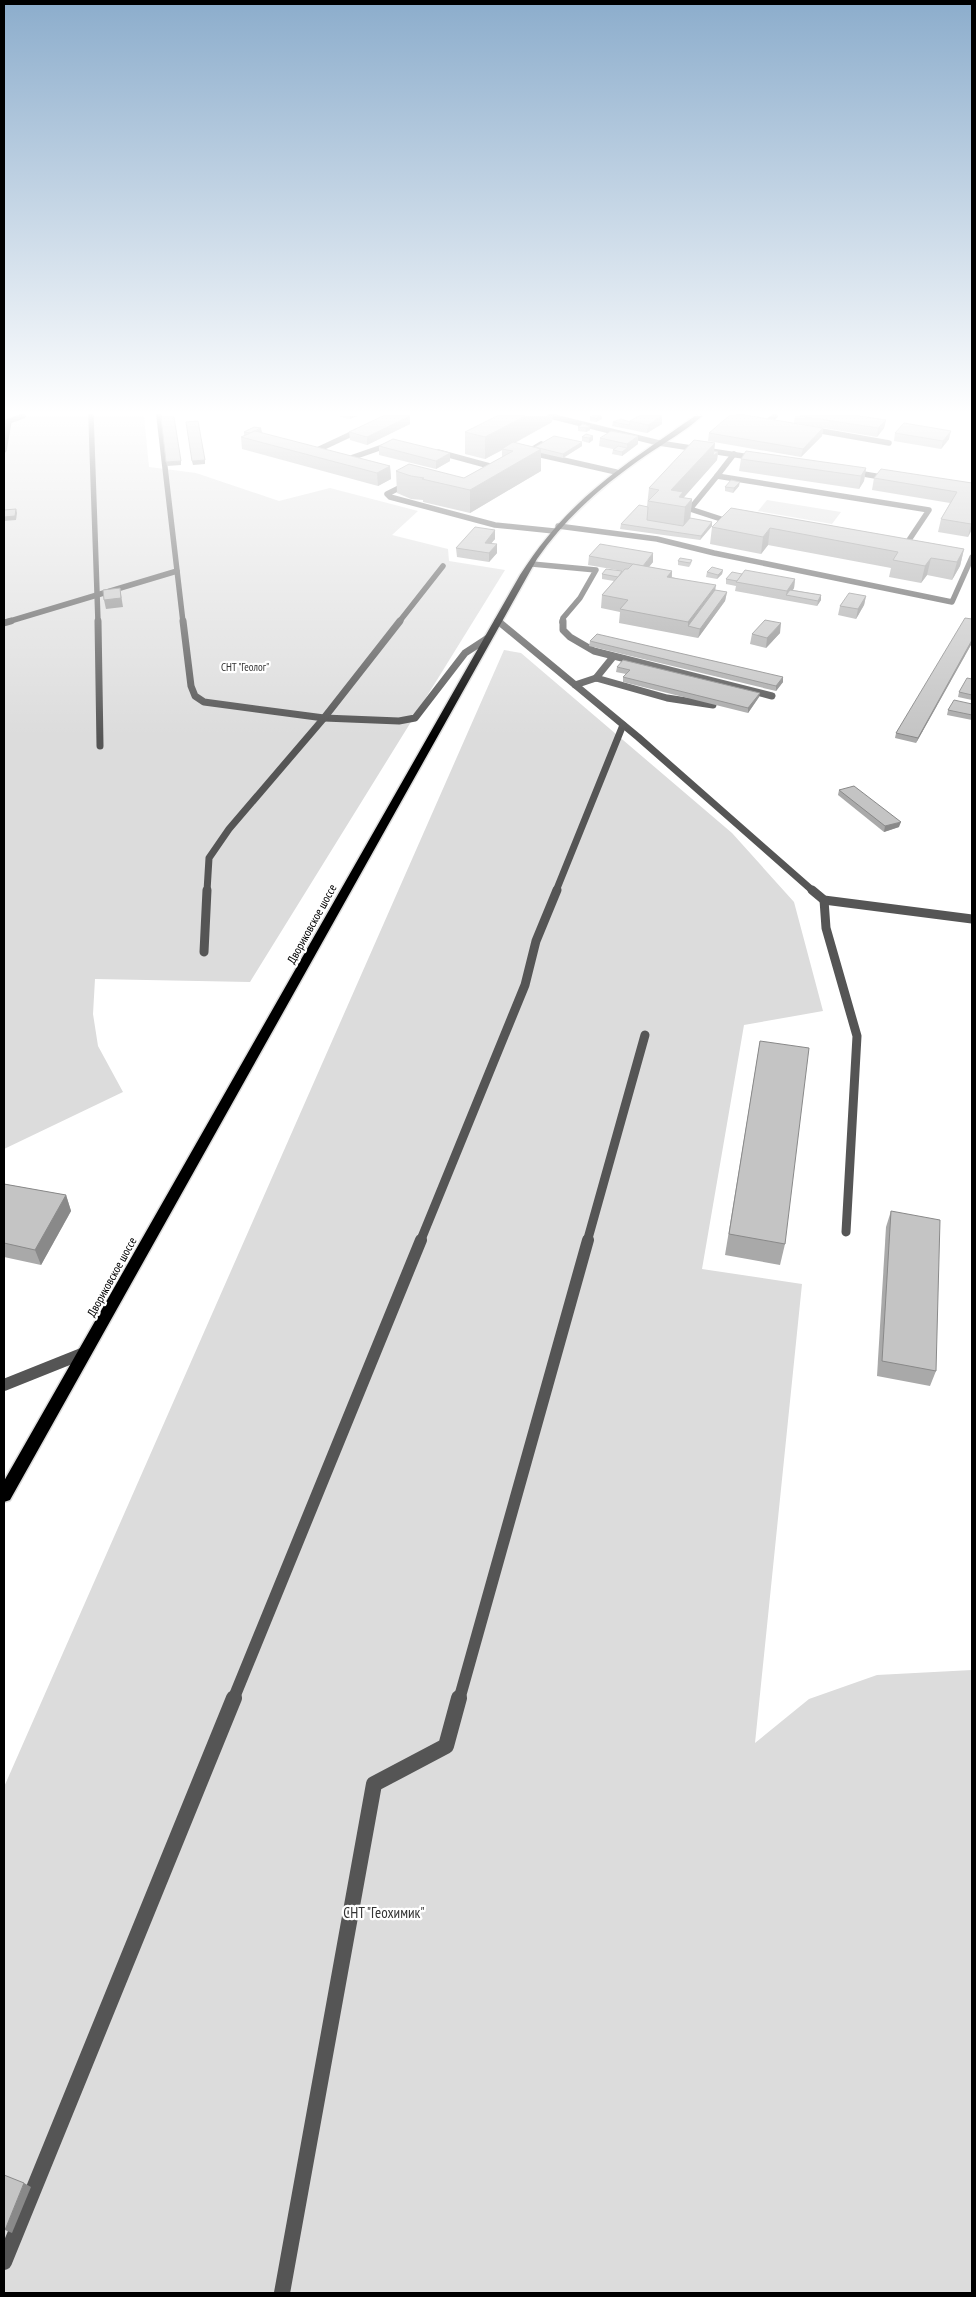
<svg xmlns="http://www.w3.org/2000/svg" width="976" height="2297" viewBox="0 0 976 2297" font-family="'PT Sans Narrow',sans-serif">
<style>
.green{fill:#dcdcdc}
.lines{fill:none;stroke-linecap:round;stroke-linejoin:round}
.primary-casing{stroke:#dbdbdb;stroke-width:3}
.lane-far3{stroke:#555;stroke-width:5.5}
.lane-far2{stroke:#555;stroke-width:7}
.lane-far1{stroke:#555;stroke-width:9}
.lane{stroke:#555;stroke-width:12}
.street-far4{stroke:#555;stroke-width:5.5}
.street-far3{stroke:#555;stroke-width:7}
.street-far2{stroke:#555;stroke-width:9}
.street-far1{stroke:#555;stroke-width:12}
.street{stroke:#555;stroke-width:16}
.primary{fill:#000;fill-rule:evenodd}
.wall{fill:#a9a9a9}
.shaded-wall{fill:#898989}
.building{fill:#c4c4c4;stroke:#898989}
.labels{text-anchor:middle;stroke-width:4.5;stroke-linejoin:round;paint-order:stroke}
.far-park-label{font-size:11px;fill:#333;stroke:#fff}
.street-label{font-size:12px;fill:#000;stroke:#fff}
.near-park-label{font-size:15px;fill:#333;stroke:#fff}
</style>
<rect width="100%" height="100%" fill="#fff"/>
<g class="green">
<polygon points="4,416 144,416 149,467 196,473 279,501 330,488 418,511 392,535 448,549 449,561 505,570 250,982 95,979 93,1014 98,1046 123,1092 4,1149"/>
<polygon points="767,500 841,512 832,524 758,511"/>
<polygon points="504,650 521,653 732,833 794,902 823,1011 744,1025 702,1269 802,1284 755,1743 809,1699 877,1675 972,1670 972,2293 4,2293 4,1787"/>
</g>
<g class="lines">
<defs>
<path id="primary" d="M695,416H702C686,431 664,443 645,456C603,485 566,517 537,559L10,1500L4,1502V1481L520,575C569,498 623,466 695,416Z"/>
</defs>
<use href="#primary" class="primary-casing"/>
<g class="lane-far3">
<polyline points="91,416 98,622"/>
<polyline points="159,416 183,622"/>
<polyline points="550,416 659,443"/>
<polyline points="738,416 767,422 775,416"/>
<polyline points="4,423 23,416"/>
<polyline points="810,429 889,443"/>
<polyline points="541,444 528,452 616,472"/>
<polyline points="4,450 9,421"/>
<polyline points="309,451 313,452 362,429"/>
<polyline points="438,452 497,468"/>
<polyline points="347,461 345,460 391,444"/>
<polyline points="717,476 734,454"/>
<polyline points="407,484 387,494 390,497 495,525 554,531"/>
<polyline points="727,521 690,509 717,476 929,510 905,546 909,547"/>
<polyline points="558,526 657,539 714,553 952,602 972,557"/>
<polyline points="532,564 596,570 580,598 563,618 562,622"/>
<polyline points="7,622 177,571"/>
<polyline points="399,622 443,566"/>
</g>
<g class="lane-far2">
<polyline points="98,621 100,746"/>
<polyline points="183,621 191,686 195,696 204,702 324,718 399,721 415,718 465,653 488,638"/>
<polyline points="563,621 563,630 570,637 594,651 772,696"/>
<polyline points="4,623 11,621"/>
<polyline points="596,678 613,657"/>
<polyline points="575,685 596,678 667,698 713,705"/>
<polyline points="207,891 209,858 229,829 324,718 400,621"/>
</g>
<polyline class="lane-far1" points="204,952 207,890"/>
<polyline class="lane" points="4,1385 84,1353"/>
<g class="street-far4">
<polyline points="659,443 756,458"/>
<polyline points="852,472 887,478"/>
</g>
<g class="street-far3">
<polyline points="498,621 638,737 813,891"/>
<polyline points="556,891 623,725"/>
</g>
<g class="street-far2">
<polyline points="812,890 824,900 972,919"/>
<polyline points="824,900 826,928 857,1036 846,1232"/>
<polyline points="420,1242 525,985 536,941 557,890"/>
<polyline points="587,1242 645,1035"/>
</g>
<g class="street-far1">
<polyline points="233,1700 421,1240"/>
<polyline points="459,1700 588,1240"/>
</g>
<g class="street">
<polyline points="4,2262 234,1698"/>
<polyline points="282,2293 374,1784 446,1746 459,1698"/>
</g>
<use href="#primary" class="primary"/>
</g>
<g class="wall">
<polygon points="338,416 357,416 350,419"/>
<polygon points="410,416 410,424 367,445 350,440 349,432"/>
<polygon points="729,416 754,416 823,428 822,436 801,457 708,441 709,433"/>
<polygon points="795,416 859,416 886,420 884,428 877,437 794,423"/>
<polygon points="590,417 602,419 596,422 590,421"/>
<polygon points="630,421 662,424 647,433 612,426 613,422"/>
<polygon points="552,422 515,443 535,447 582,446 563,458 541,453 541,471 470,513 423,502 423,500 411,499 397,493 396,471 464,478 502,457 502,450 485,459 465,454 465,432"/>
<polygon points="583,424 590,430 586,432 578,431 578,427"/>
<polygon points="244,432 262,432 261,433 390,466 391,479 378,486 242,449 241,437 244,436"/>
<polygon points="895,433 949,439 941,449 894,441"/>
<polygon points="593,436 593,440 589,443 582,441 582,437"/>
<polygon points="600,438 638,444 622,456 612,454 613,450 613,449 599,446"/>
<polygon points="715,443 714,451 718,452 717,460 683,498 692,499 690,518 712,522 712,526 700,540 620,529 621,524 647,506 649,488"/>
<polygon points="379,446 450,461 436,469 379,455"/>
<polygon points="741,459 866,468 864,481 859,489 739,471"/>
<polygon points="874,478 972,483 972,529 968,537 938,532 941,519 950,503 872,490"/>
<polygon points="739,486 733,493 725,491 725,487"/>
<polygon points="731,508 964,549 960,566 952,580 927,575 921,583 889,577 891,568 768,545 761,554 710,544 712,527"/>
<polygon points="495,530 495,539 491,543 497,553 489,562 457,557 456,548"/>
<polygon points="589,556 653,562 649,567 672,571 672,577 715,590 727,592 725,601 698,638 619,623 620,612 601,608 602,595 614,581 602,579 602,574 623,571 588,565"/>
<polygon points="692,560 691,564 689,567 678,565 678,561"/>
<polygon points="723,570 722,574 717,579 706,577 707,572"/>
<polygon points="742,574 795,579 794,588 793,590 821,595 821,600 817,606 735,591 736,586 726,584 726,579"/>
<polygon points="866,596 864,605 856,619 838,615 840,606"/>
<polygon points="972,619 972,643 916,743 895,738 896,733"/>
<polygon points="780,633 766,648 750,644 752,634"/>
<polygon points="590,641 783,677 783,682 776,691 589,646"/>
<polygon points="617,667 759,697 748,713 623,682 623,677 626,674 616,672"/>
<polygon points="972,679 972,700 958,697 959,692"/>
<polygon points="972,704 972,720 947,715 948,710"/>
<polygon points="839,790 899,827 884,832 838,795"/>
<polygon points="760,1041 785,1244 780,1265 725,1255"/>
<polygon points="4,1184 66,1195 71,1211 41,1265 4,1257"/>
<polygon points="891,1211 936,1371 930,1386 877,1376 886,1227"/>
</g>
<g class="shaded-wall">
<polygon points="350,416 357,416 350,419"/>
<polygon points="410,416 410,424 367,445 367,437"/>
<polygon points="525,416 553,416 552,422 503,449 502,449 502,450 485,459 485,437"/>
<polygon points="601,416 602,416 602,419 596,422 596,418"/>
<polygon points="662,416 662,424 647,433 648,425"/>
<polygon points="886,420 884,428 877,437 878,428"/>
<polygon points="590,426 590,430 586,432 586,428"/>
<polygon points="261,428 262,432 252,437 251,433"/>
<polygon points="823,428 822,436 801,457 803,449"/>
<polygon points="951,431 949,439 941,449 943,441"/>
<polygon points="593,436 593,440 589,443 589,438"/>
<polygon points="638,436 638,444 622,456 622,452 627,448 627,444"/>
<polygon points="582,442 582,446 563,458 563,454"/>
<polygon points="715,443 713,456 718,452 717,460 678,504 671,490"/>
<polygon points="541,449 541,471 470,513 470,490"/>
<polygon points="450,453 450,461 436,469 436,461"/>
<polygon points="205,460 205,464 193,465 192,461"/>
<polygon points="181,461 181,465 167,466 166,462"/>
<polygon points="390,466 391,479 378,486 377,473"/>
<polygon points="866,468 864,481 859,489 861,476"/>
<polygon points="740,482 739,486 733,493 734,488"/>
<polygon points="692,499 690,522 683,530 685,507"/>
<polygon points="16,509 17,513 16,520 4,521 4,517"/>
<polygon points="712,522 712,526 700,540 701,536"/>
<polygon points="972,522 972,529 968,537 971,524"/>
<polygon points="770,528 768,545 761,554 763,537"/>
<polygon points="495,530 495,539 485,551 485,543"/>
<polygon points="497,544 497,553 489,562 489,553"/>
<polygon points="964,549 960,566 952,580 957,562"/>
<polygon points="653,553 653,562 642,575 643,566"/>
<polygon points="931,558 927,575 921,583 925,566"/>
<polygon points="723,570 722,574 717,579 718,575"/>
<polygon points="672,571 671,584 667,577"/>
<polygon points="795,579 794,588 788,596 786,595 787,591"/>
<polygon points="716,585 714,599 688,626 688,622"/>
<polygon points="120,588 123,607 106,609 104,600"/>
<polygon points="727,592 725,601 698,638 700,629"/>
<polygon points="821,595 821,600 817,606 818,601"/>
<polygon points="866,596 864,605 856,619 858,609"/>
<polygon points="781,623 780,633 766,648 767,638"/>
<polygon points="972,640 972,643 916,743 918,738"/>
<polygon points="783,677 783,682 776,691 776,686"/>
<polygon points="760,693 759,697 748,713 748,708"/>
<polygon points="901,822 899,827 884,832 885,826"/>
<polygon points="66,1195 71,1211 41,1265 35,1250"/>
<polygon points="24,2183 31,2187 12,2233 5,2230"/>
</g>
<g class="building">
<polygon points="383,416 410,416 367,437 349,432"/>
<polygon points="497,416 525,416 485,437 465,432"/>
<polygon points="592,416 601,416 596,418 590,417"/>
<polygon points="639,416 662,416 648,425 630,421"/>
<polygon points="729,416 750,416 823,428 803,449 709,433"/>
<polygon points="800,416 859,416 886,420 878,428"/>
<polygon points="161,417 174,417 181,461 166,462"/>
<polygon points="621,419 630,422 629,425 613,422"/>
<polygon points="198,421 205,460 192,461 186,422"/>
<polygon points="904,423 951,431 943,441 895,433"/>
<polygon points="583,424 590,426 586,428 578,427"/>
<polygon points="254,427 261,428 250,433 244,432"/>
<polygon points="255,431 390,466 377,473 241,437"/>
<polygon points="611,431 638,436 627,444 600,438"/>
<polygon points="586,434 593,436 589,438 582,437"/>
<polygon points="554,436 582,442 563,454 535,447"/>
<polygon points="393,439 450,453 436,461 379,446"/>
<polygon points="694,440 715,443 671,490 683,492 679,497 692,499 685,507 648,501 659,490 649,488"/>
<polygon points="513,442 541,449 470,490 422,479 424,478 411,476 396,471 409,464 464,478 513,451 502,449"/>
<polygon points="618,446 627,448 622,452 613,450"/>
<polygon points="714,451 718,452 713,456"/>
<polygon points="746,451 866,468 861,476 741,459"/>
<polygon points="881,469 972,483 972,522 971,524 941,519 957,492 874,478"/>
<polygon points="731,480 740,482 734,488 725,487"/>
<polygon points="639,505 648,507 647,520 683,526 690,518 712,522 701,536 621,524"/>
<polygon points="731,508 964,549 957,562 931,558 925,566 893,560 898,552 770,528 763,537 712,527"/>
<polygon points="16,509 15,516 4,517 4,510"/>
<polygon points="475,527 495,530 485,543 497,544 489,553 456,548"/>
<polygon points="600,544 653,553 643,566 589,556"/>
<polygon points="680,558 692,560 690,563 678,561"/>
<polygon points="633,564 672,571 667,577 716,585 688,622 620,609 628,600 602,595 625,569 628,569"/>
<polygon points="712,567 723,570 718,575 707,572"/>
<polygon points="606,569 622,571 618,577 602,574"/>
<polygon points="745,570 795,579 787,591 736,582"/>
<polygon points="732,572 742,574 737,581 726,579"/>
<polygon points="120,588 121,598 104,600 103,590"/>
<polygon points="715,590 727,592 700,629 688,626"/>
<polygon points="790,590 821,595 818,601 786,595"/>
<polygon points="849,593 866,596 858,609 840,606"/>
<polygon points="965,618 972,619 972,640 918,738 896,733"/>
<polygon points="765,620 781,623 767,638 752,634"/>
<polygon points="597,634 783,677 776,686 590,641"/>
<polygon points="623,660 760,693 748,708 623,677 630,670 617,667"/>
<polygon points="967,678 972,679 972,695 959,692"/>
<polygon points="954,700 972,704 972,715 948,710"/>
<polygon points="854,786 901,822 885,826 839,790"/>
<polygon points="760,1041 809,1048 785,1244 729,1234"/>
<polygon points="4,1184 66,1195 35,1250 4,1243"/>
<polygon points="891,1211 940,1220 936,1371 882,1361"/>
<polygon points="4,2175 24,2183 5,2230 4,2230"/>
</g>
<linearGradient id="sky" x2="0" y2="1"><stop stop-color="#8cadcc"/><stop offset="0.56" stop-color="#fff"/><stop offset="1" stop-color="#fff" stop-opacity="0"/></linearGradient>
<rect width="976" height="737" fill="url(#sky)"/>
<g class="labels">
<g class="far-park-label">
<text x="245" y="671">СНТ "Геолог"</text>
</g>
<g class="street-label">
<text transform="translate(312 924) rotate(-61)" y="4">Двориковское шоссе</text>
<text transform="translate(112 1277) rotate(-61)" y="4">Двориковское шоссе</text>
</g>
<g class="near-park-label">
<text x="384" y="1918">СНТ "Геохимик"</text>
</g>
</g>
<rect width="976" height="2297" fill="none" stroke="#000000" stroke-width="10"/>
</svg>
